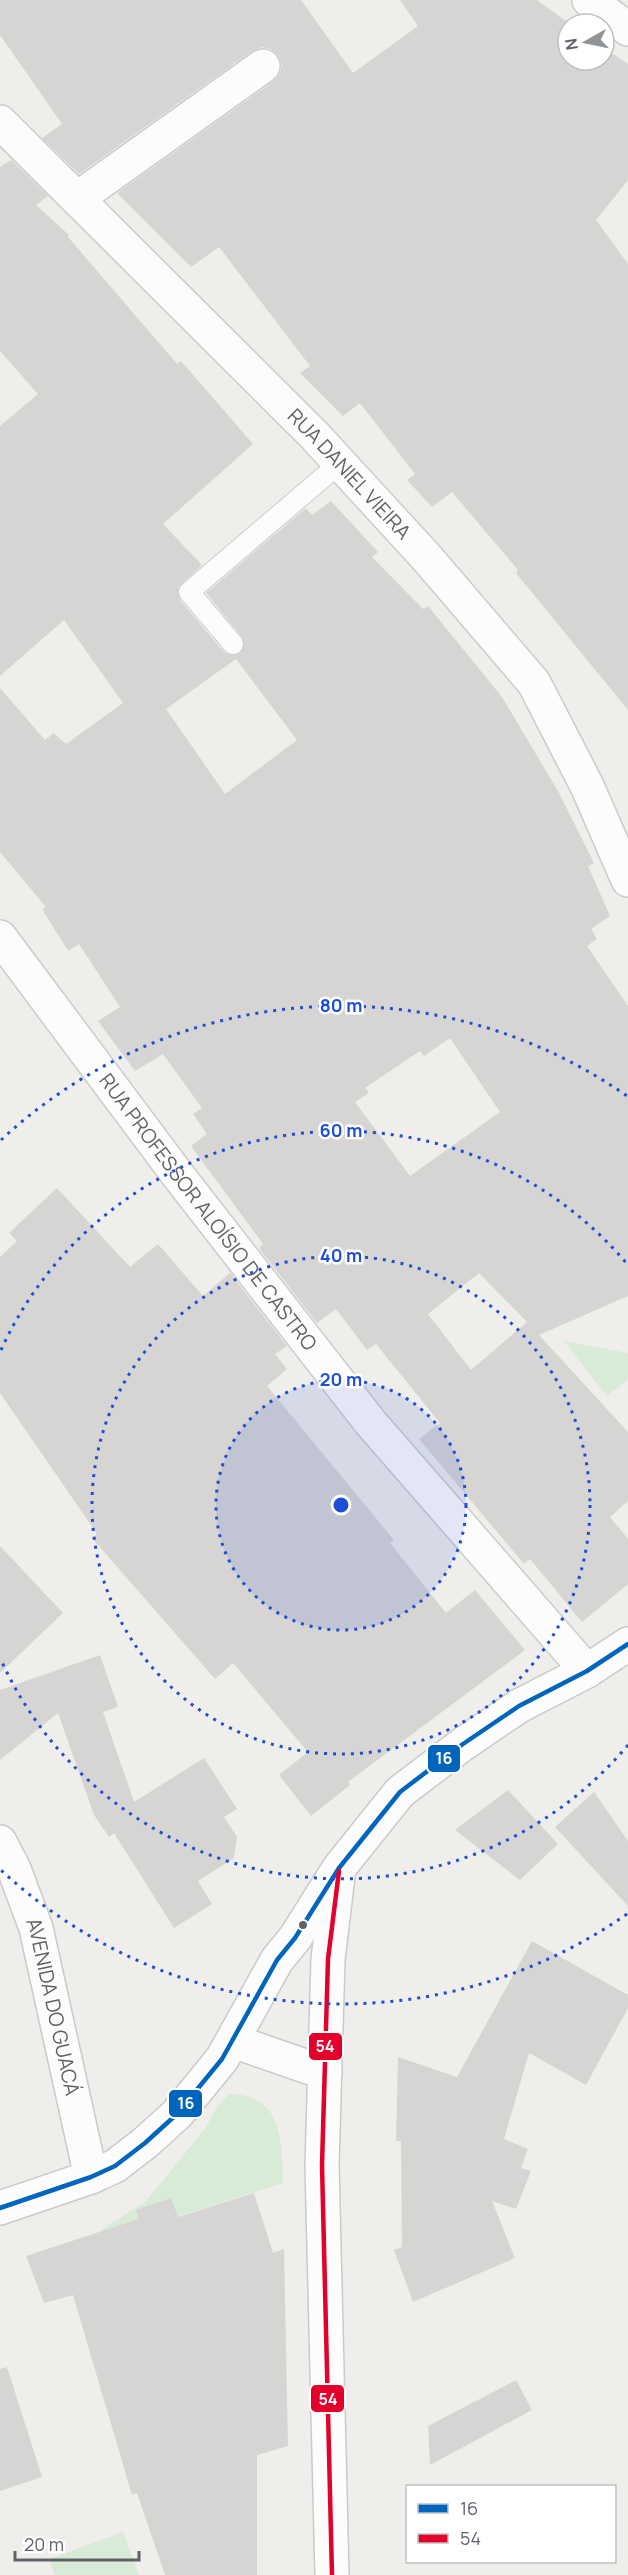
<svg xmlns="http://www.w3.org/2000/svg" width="628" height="2575" viewBox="0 0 628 2575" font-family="Manrope,sans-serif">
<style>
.green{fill:#d8ebd6}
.building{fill:#d6d5d3;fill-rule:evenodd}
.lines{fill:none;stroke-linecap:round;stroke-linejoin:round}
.lane-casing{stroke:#cbcccc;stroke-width:22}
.street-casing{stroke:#cbcccc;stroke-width:36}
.secondary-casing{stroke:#cacacb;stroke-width:36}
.lane{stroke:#fdfcfc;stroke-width:20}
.street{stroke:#fdfcfc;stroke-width:33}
.secondary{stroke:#fdfcfc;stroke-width:33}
.bus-1-casing{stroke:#fff;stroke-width:9}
.bus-2-casing{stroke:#fff;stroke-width:9}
.bus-1{stroke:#0065bd;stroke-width:4.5}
.bus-2{stroke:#e4002b;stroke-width:4.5}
.ring{fill:none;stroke:#1d4ed8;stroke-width:3;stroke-dasharray:3 6}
.bus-dot{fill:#5f6368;stroke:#fff;stroke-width:2}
.labels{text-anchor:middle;stroke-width:5;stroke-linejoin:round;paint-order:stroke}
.street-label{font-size:20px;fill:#5f6368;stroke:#fff}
.centre{fill:#1d4ed8;stroke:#fff;stroke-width:3}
.ring-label{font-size:18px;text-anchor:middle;font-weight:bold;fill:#1d4ed8;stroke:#fff;stroke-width:5;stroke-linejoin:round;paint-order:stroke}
.line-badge{stroke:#fff;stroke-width:2}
.badge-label{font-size:16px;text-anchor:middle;font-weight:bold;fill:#fff}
</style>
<rect width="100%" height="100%" fill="#efeeea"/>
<g class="green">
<polygon points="564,1341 628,1353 628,1379 607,1396"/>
<path d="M229,2094C283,2094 282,2142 283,2183L99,2241L97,2233L145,2202L205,2129L217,2107Z"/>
<polygon points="123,2532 139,2575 55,2575 49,2559"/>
</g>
<g class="building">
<polygon points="0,0 301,0 353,73 418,26 400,0 537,0 570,24 568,24 568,60 604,60 604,48 628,64 628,180 596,220 628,264 628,710 516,573 518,570 452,492 432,507 407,480 415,474 360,403 343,416 300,373 310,366 219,247 191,267 117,193 274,81 280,74 282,65 278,55 271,49 262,47 252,51 79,174 42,138 62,124 0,35"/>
<path d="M11,160L48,196L36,205L69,235L68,237L177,364L181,361L253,444L163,524L202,565L178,587L180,600L224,652L230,655L240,653L244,647L242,637L206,593L306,508L312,515L331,501L378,552L372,557L423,609L428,606L502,697L558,791L594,863L588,866L610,916L591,929L597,939L587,946L628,1006V1296L539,1335L628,1432V1501L610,1517L628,1539V1584L582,1622L530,1559L524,1564L419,1439L440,1423L376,1344L367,1350L336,1309L317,1323L259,1248L263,1244L191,1146L207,1134L193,1114L202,1108L163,1054L135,1071L98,1021L120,1007L79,944L68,951L42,909L46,907L0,852V688L45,740L54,733L66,744L123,703L64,620L0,676V426L38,394L0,351V167ZM236,659L297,740L225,794L166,709ZM450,1038L500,1112L410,1176L355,1102L369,1093L365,1088L420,1051L424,1056ZM479,1273L527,1322L471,1370L428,1314Z"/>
<polygon points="57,1188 130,1267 158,1244 203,1296 230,1273 287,1346 275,1354 287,1369 267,1386 394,1540 390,1543 446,1613 475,1590 525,1650 348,1782 350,1785 311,1816 279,1775 308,1752 233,1663 215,1679 92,1538 97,1534 0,1393 0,1257 17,1241 9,1233"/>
<polygon points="0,1546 63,1613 0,1673"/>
<polygon points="100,1655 118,1707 103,1712 134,1802 204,1758 237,1809 224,1817 237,1837 234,1858 198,1881 212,1904 174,1928 114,1833 109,1837 94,1815 58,1713 0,1760 0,1690"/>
<polygon points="508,1790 558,1844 520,1880 455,1830"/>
<polygon points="594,1792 628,1841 628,1906 555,1827"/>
<polygon points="532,1941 628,1995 628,2008 586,2085 529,2053 504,2139 528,2149 521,2168 531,2171 516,2209 492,2201 515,2258 413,2302 394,2250 402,2247 401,2141 396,2141 398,2057 457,2077"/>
<polygon points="254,2193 273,2253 284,2249 288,2446 257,2455 257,2575 165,2575 137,2493 132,2495 73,2295 44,2303 26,2256 139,2219 136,2210 171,2198 178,2217"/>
<polygon points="7,2367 42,2477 0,2491 0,2369"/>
<polygon points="516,2380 532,2410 430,2465 428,2426"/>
</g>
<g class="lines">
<defs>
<polyline id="lane" points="233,644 189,592 340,463"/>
<g id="street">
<path id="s1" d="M0,122L315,436L427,558L534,683L587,786L628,880"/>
<polyline points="78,198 263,66"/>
<path id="s2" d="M0,937L177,1174L370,1422L587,1671"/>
</g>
<g id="secondary">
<polyline points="589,0 628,29"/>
<path id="s3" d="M0,1842L14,1869L36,1928L91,2177"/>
<polyline points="233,2041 325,2073"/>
<polyline points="0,2208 91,2177 115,2166 145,2143 177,2114 222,2059 277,1960 295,1938 339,1868 400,1792 463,1744 519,1706 587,1671 628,1644"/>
<polyline points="332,2575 322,2165 328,1959 338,1876"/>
</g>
</defs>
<use href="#lane" class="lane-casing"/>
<use href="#street" class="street-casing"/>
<use href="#secondary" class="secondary-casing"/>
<use href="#lane" class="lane"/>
<use href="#street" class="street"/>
<use href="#secondary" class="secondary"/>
<defs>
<polyline id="bus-1" points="0,2208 91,2177 115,2166 145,2143 177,2114 222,2059 277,1960 295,1938 339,1868 400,1792 463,1744 519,1706 587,1671 628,1644"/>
<polyline id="bus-2" points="332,2575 322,2165 328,1959 339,1871"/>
</defs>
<use href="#bus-1" class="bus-1-casing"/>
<use href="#bus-2" class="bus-2-casing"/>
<use href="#bus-1" class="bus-1"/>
<use href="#bus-2" class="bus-2"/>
</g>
<circle cx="341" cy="1505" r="125" fill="#1d4ed8" fill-opacity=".12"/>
<g class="ring">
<circle cx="341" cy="1505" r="125"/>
<circle cx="341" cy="1505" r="249"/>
<path d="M628 1745A374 374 0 0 1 1 1660M1 1350A374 374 0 0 1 628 1265"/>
<path d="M627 1914A499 499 0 0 1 1 1870M1 1140A499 499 0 0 1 627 1096"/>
</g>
<circle class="bus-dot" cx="303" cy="1925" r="5"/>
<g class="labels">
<g class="street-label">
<text dy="7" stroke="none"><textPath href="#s1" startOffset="496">RUA DANIEL VIEIRA</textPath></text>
<text dy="7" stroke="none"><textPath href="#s2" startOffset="345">RUA PROFESSOR ALOÍSIO DE CASTRO</textPath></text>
<text dy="7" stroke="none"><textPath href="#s3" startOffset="174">AVENIDA DO GUACÁ</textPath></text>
</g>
</g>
<circle cx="341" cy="1505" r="9" class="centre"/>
<g class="ring-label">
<text x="341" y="1012">80 m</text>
<text x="341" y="1137">60 m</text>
<text x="341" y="1262">40 m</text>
<text x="341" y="1386">20 m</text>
</g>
<g class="line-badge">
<rect x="427" y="1744" width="34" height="29" rx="6" fill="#0065bd"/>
<rect x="308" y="2032" width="35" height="29" rx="6" fill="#e4002b"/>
<rect x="168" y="2089" width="35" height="29" rx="6" fill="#0065bd"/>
<rect x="310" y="2384" width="35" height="29" rx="6" fill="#e4002b"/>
</g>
<g class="badge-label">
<text x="444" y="1764">16</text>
<text x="325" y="2052">54</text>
<text x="186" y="2109">16</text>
<text x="328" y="2405">54</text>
</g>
<rect x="406" y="2485" width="210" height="78" fill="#ffffff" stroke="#bfc1c3" stroke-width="1.5"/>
<rect x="418" y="2504" width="30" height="9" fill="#0065bd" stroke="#bfc1c3" stroke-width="1.5"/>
<text x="460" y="2515" font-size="18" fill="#5f6368">16</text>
<rect x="418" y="2534" width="30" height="9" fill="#e4002b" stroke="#bfc1c3" stroke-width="1.5"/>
<text x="460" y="2545" font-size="18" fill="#5f6368">54</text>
<g transform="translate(586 42) rotate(261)"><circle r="28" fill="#ffffff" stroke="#bfc1c3" stroke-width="1.5"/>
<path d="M0-4.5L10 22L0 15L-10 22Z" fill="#919496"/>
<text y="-9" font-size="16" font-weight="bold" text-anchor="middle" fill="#5f6368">N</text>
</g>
<path d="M15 2551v9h124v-9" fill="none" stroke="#5f6368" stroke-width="3"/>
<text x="24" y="2551" font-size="18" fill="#5f6368" stroke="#ffffff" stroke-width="4.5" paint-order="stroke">20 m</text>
</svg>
